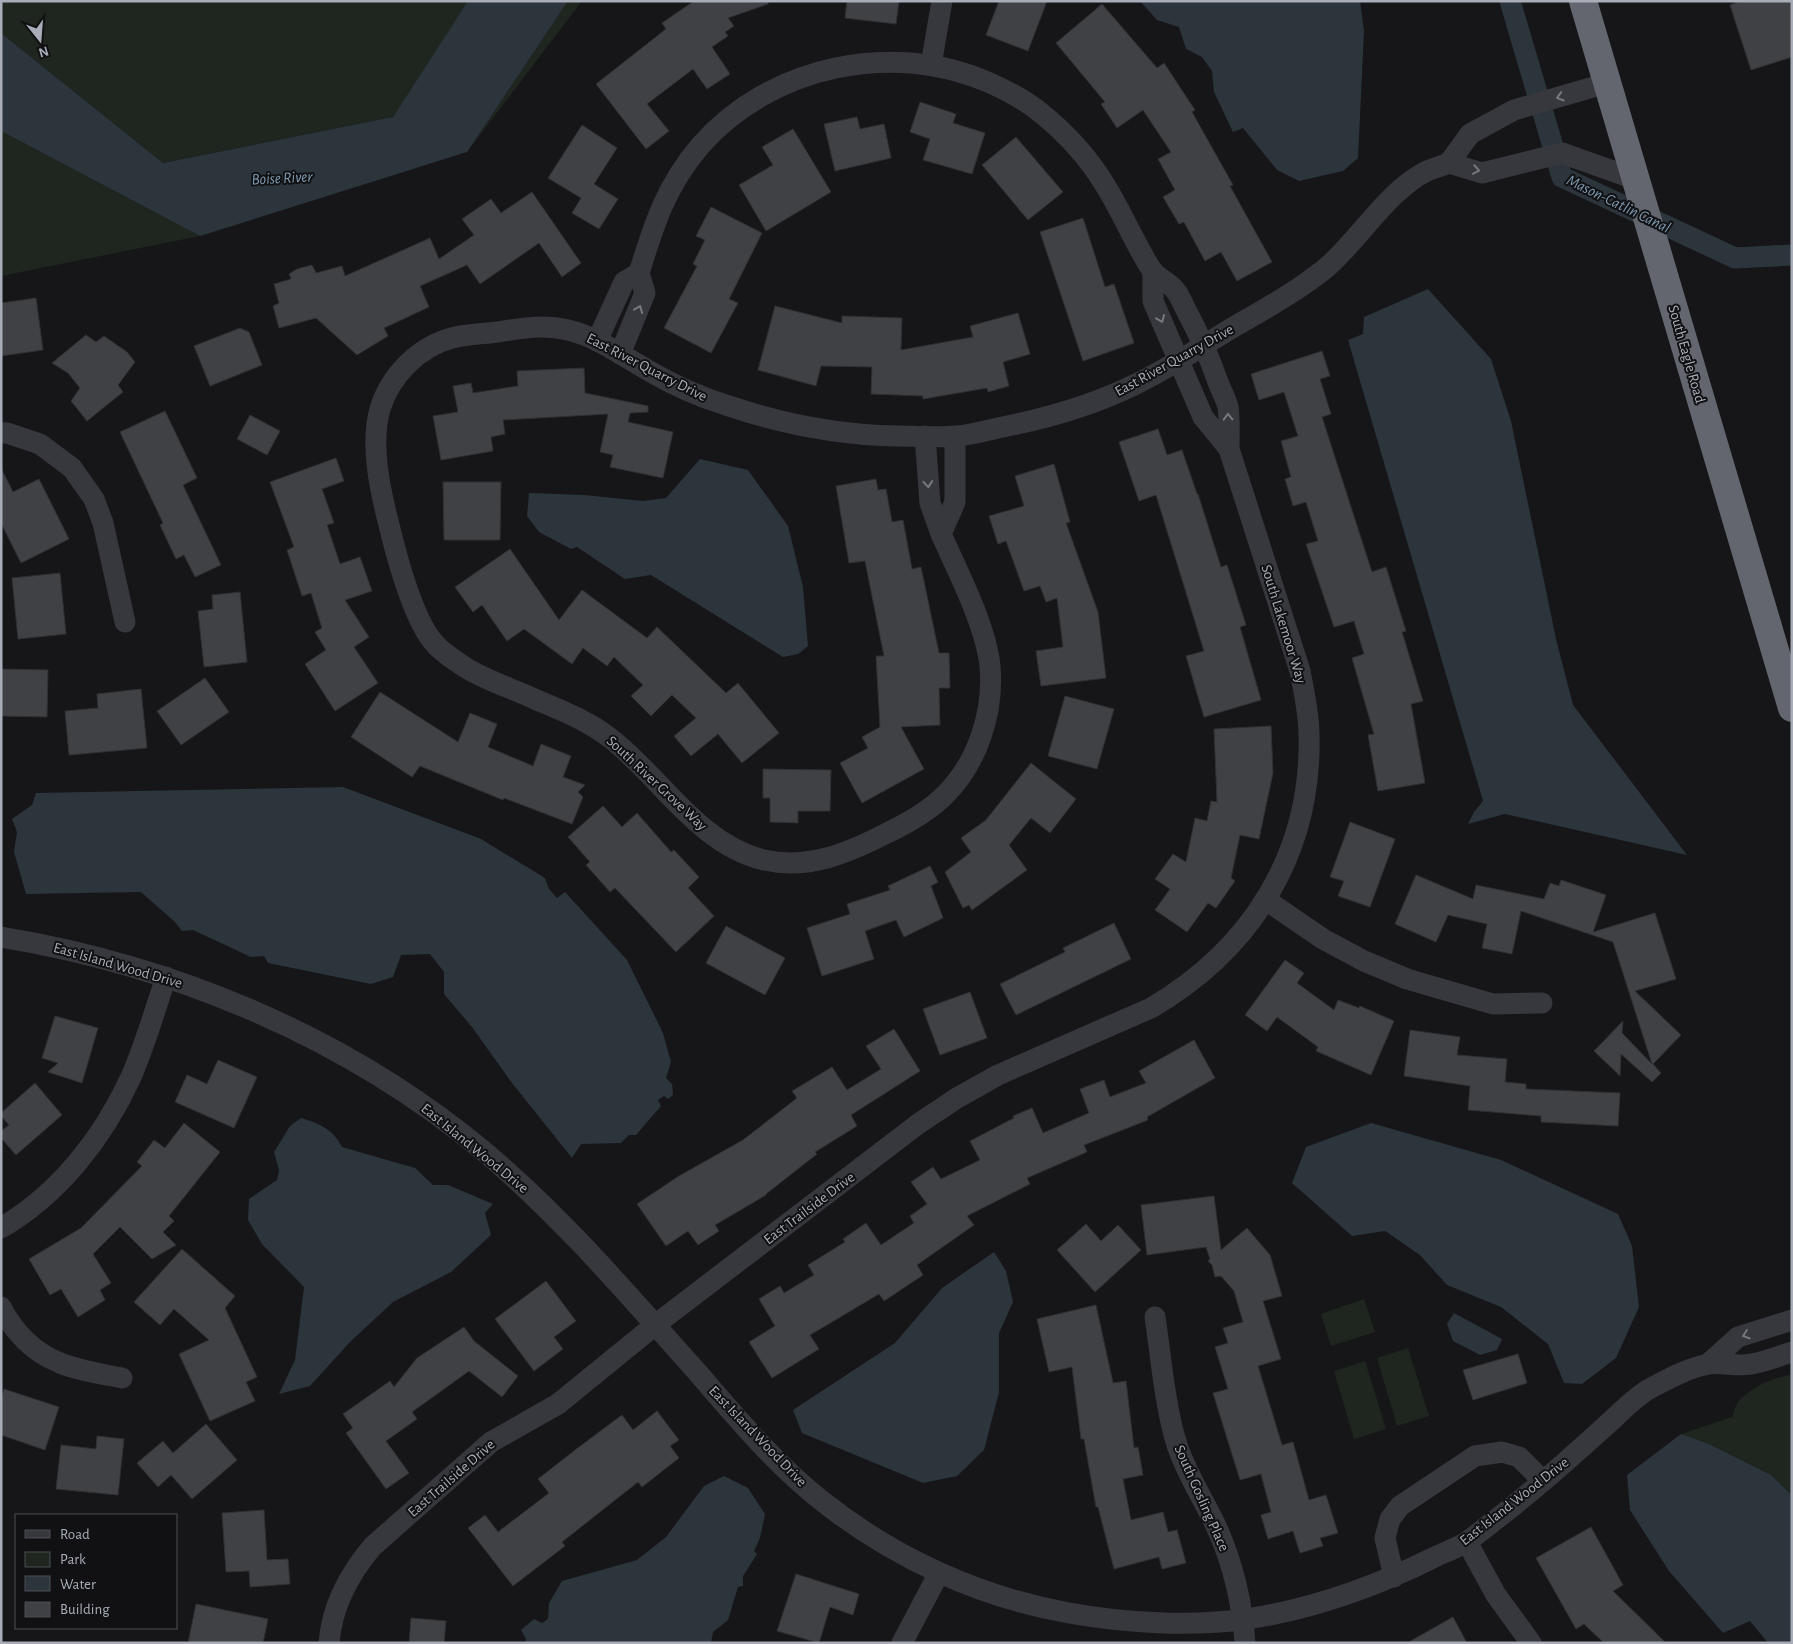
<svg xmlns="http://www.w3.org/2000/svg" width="1793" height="1644" viewBox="0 0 1793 1644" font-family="'Alegreya Sans',sans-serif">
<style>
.green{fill:#1e261f}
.water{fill:#2c353c}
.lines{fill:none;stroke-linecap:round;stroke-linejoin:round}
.canal{stroke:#2c353c;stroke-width:21}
.building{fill:#404145;stroke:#303034}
.minor{stroke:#37383d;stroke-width:21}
.highway{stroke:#63666e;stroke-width:28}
.oneway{stroke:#757881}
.labels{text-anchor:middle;stroke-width:4;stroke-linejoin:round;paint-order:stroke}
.street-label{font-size:15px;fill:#a8adb8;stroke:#111113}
.water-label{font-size:16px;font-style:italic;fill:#7f9bb3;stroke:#111113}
</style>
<rect width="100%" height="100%" fill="#161618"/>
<g class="green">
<polygon points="1,1 469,1 393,117 163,163 1,33"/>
<polygon points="568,1 582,1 467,152"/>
<polygon points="1,131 200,236 1,276"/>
<polygon points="1364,1299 1375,1332 1331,1346 1321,1314"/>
<polygon points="1408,1348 1429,1416 1397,1426 1377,1358"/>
<polygon points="1365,1361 1386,1429 1354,1439 1334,1371"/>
<path d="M1792,1374V1495L1771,1475L1709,1444L1681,1434L1732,1417C1734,1412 1735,1406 1738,1402C1751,1387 1773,1378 1792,1374Z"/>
</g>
<g class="water">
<polygon points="468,1 568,1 467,152 200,236 1,131 1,33 163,163 393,117"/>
<polygon points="1140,1 1360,1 1364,31 1358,158 1343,171 1299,181 1277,170 1243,128 1233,132 1214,92 1212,71 1202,57 1186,49 1179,27 1157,20"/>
<polygon points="1428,289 1491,359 1511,421 1556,639 1573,705 1687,855 1505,814 1468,824 1474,812 1483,801 1348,340 1363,334 1364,317"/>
<polygon points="700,459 748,470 788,526 803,587 808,646 798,654 783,657 651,575 625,579 577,547 571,549 539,532 527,516 529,493 584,495 643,501 666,498"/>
<polygon points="343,787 481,839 545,878 549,889 557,898 565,892 627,960 663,1033 671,1062 666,1078 672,1084 673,1095 668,1099 664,1096 658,1100 661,1106 636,1135 629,1135 621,1143 581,1144 572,1158 512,1083 472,1027 444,994 444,972 430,954 401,955 393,977 371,984 268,963 264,956 251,957 193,930 182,931 175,922 141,892 26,894 14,852 17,832 12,819 32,805 36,793"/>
<path d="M301,1118C320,1124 333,1129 342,1147L415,1168L433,1185H448L493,1204L485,1213L491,1235L451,1272L393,1302L350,1342L310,1386L279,1394L295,1360L304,1287L262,1244L248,1220L249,1199L277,1180L279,1170L274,1152L290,1126Z"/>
<polygon points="1371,1123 1501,1160 1618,1214 1632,1246 1639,1307 1616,1358 1582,1384 1564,1383 1548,1344 1501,1307 1447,1285 1420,1255 1385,1231 1352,1236 1292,1183 1306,1147"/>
<polygon points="994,1252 1006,1271 1013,1302 999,1333 999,1392 984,1450 957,1476 923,1483 802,1433 793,1410 895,1343 942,1288"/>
<polygon points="1454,1313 1502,1339 1497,1350 1480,1355 1453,1341 1447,1324"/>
<polygon points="1681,1434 1709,1444 1771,1475 1792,1495 1792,1643 1768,1643 1750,1621 1723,1633 1669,1571 1630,1510 1627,1475"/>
<polygon points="724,1476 748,1488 765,1514 760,1538 754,1551 757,1554 743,1576 743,1586 738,1587 728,1620 713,1632 711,1643 525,1643 526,1639 521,1630 534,1619 542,1623 548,1619 549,1603 562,1581 637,1560 666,1537 704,1486"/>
</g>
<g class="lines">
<polyline class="canal" points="1510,1 1562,177 1735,258 1792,255"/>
</g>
<g class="building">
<polygon points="694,1 768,1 768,4 728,18 734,26 725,32 728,36 712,47 730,74 707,89 693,69 647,104 669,131 646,149 596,84 666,29 662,23"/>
<polygon points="847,1 899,1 896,24 845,18"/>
<polygon points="999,1 1047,1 1028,51 986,35"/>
<polygon points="1740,1 1792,1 1792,57 1751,70 1730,5"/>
<polygon points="1102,4 1157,68 1164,63 1195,110 1192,112 1233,185 1230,186 1272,262 1237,281 1221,252 1205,261 1184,222 1179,224 1163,197 1175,190 1158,159 1171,152 1143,110 1117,128 1101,104 1105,102 1056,43"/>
<polygon points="920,102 956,114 953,123 985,133 972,174 923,160 930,139 910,132"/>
<polygon points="857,117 860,129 884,124 891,158 835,171 824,124"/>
<polygon points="582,125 617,148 594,184 618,199 599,229 572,213 581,198 548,178"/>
<polygon points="793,129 831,192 766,231 739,185 773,165 762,147"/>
<polygon points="1016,137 1063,192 1028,220 982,165"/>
<polygon points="532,192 581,263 562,277 539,243 480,284 467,265 420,286 429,307 384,328 388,336 357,355 316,318 279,328 273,306 279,303 274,284 291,279 289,274 297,269 312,265 316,273 342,266 345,276 430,238 439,259 474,235 462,219 491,199 501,213"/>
<polygon points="711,207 762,233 729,299 738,303 711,353 664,328 697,266 693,264 705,240 696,236"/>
<polygon points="1083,218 1105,287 1114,284 1134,343 1083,361 1040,232"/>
<polygon points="36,298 43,350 1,356 1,303"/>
<polygon points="775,306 842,323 842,316 902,318 901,350 973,337 970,326 1018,313 1030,354 1003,362 1009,386 988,392 987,388 923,399 923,396 871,394 872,367 821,366 816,386 758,370"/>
<polygon points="240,328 249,332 262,365 210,386 194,346"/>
<polygon points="86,335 96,342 104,336 127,352 135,362 118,385 123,392 87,421 71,401 80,388 68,373 52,363"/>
<polygon points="1322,351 1330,376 1320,379 1331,414 1322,417 1372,572 1386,567 1406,631 1402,632 1423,701 1411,704 1425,783 1378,791 1368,735 1374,734 1352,658 1364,654 1354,621 1334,627 1306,544 1318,541 1306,502 1293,506 1285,479 1291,477 1281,441 1298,436 1284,392 1259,400 1251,374"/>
<polygon points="584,368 585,393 648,406 648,412 630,413 628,422 673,432 663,478 610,467 613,455 600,452 608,414 503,420 505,434 491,437 493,451 441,460 433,416 458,412 453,386 471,383 473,393 518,386 517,371"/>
<polygon points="165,411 197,478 183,485 221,565 195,577 184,555 176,559 160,525 163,523 120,432"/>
<polygon points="250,415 280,431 267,455 237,439"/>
<polygon points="1158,429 1167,455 1182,450 1197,494 1198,494 1221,567 1227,565 1246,625 1240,627 1261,700 1204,717 1186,656 1204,651 1156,495 1139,501 1119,442"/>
<polygon points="336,458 344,481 322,489 334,523 327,525 340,564 360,557 372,591 345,600 369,637 354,647 378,683 335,711 305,664 326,650 315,632 322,628 311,593 302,596 287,550 294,547 270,482"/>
<polygon points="1054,464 1070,522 1066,523 1098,612 1106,678 1041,686 1036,651 1063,647 1057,598 1046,602 1040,586 1024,591 1006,541 998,544 989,516 1024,506 1015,476"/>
<polygon points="1,468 13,492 39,479 69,539 21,563 1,523"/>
<polygon points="876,479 878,490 886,489 892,522 903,520 912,569 921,567 939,653 949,653 950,688 939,688 940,725 901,727 924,769 862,803 840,763 868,748 862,737 880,727 876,656 884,656 865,561 849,563 836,486"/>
<polygon points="443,482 501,482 500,540 444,540"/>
<polygon points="510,549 559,620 582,590 647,638 657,627 726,693 738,683 779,733 742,763 718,734 691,756 674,736 696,718 672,695 651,716 631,696 643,685 614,657 607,666 583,648 572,664 524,629 507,641 482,605 473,612 455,587"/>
<polygon points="60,573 66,634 18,639 12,578"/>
<polygon points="240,592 247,662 204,667 198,611 213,609 212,595"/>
<polygon points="1,669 48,670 47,717 1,716"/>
<polygon points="205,678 229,712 181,745 157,711"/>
<polygon points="141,689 147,748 69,755 65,711 98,708 97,694"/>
<polygon points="380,692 458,742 470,713 497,724 488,747 533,766 541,744 571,756 563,777 585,785 578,792 583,797 572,824 504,798 503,800 420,766 412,777 351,737"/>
<polygon points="1065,696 1114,709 1097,769 1048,756"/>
<polygon points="1271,726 1273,773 1259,839 1240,835 1231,878 1235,881 1216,908 1208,903 1187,932 1155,910 1170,889 1155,879 1173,854 1186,862 1195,818 1207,821 1211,801 1217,802 1214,729"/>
<polygon points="1031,763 1076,799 1050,833 1031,818 1009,845 1027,870 972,910 969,905 963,908 945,872 971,852 961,838 986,820"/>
<polygon points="763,769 831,770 830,811 798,811 798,823 770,822 770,798 763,798"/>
<polygon points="603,806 622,827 637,813 671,852 674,850 699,877 688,888 714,916 676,952 615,888 610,892 586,865 590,862 568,837"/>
<polygon points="1350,822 1395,839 1370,907 1338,896 1344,881 1330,877"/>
<polygon points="930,866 938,882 931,886 943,918 904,937 896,920 865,931 874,959 822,976 807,928 850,914 847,904 890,890 888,886"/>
<polygon points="1416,875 1473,899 1476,885 1544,899 1550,883 1559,886 1561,880 1606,895 1593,932 1655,913 1676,979 1635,991 1681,1035 1653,1064 1661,1073 1652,1082 1621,1054 1620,1076 1594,1051 1623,1021 1622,1033 1652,1064 1613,942 1521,911 1512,954 1482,948 1487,924 1448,915 1436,942 1395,924"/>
<polygon points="1114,923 1131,959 1016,1015 1000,984 1065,952 1063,948"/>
<polygon points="726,926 785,958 765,995 706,963"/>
<polygon points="1285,960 1304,973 1297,983 1334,1010 1338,1000 1359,1008 1360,1006 1394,1021 1371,1075 1316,1051 1318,1047 1277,1017 1267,1031 1245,1015"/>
<polygon points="970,992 987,1038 940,1055 923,1009"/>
<polygon points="55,1016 98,1028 82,1083 48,1072 58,1063 42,1058"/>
<polygon points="894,1029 920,1071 851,1115 857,1126 815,1152 817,1154 766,1194 766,1195 715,1225 719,1231 698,1245 688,1231 666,1246 637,1204 679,1176 743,1140 797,1098 792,1091 832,1067 847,1090 881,1069 866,1046"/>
<polygon points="1410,1030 1460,1037 1457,1055 1507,1059 1505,1082 1526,1084 1526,1089 1620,1093 1618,1126 1541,1122 1541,1116 1468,1110 1470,1086 1404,1076"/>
<polygon points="1194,1040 1215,1078 1147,1117 1148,1120 1084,1145 1087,1152 1027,1178 1030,1184 967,1216 974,1225 917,1265 923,1275 884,1301 879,1294 810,1335 819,1349 772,1378 749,1342 775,1326 759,1299 780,1286 784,1293 814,1275 808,1265 845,1242 843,1239 866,1223 881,1245 914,1223 910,1216 927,1204 911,1182 933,1167 941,1179 980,1160 970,1141 1014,1118 1013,1116 1032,1108 1043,1133 1089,1113 1080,1089 1104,1080 1110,1097 1146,1083 1139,1071"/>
<polygon points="218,1060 257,1077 234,1128 175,1102 187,1075 207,1084"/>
<polygon points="35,1083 62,1115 16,1155 1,1138 1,1131 9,1125 1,1116 1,1113"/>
<polygon points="184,1123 220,1152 169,1216 174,1221 163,1232 176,1245 152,1259 120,1227 93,1254 111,1283 100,1290 105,1300 78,1317 61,1289 50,1295 29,1259 81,1228 142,1166 137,1162 154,1140 165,1148"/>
<polygon points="1214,1196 1221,1250 1247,1228 1270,1255 1282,1296 1263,1301 1281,1359 1258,1366 1282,1445 1293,1442 1309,1500 1326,1495 1338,1533 1320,1538 1323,1546 1300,1553 1293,1531 1268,1539 1261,1515 1271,1512 1261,1474 1240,1480 1213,1393 1228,1389 1215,1347 1228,1343 1223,1328 1243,1322 1234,1291 1221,1276 1215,1277 1212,1265 1208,1261 1210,1259 1206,1247 1147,1255 1141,1205"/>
<polygon points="1086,1224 1101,1241 1118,1225 1141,1250 1095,1292 1057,1250"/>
<polygon points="182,1249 235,1296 225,1308 257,1377 246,1382 255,1401 210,1421 179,1354 209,1340 174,1309 160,1325 134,1302"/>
<polygon points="546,1281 576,1321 554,1337 563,1349 534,1371 495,1319"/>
<polygon points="1096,1305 1113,1383 1126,1381 1134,1448 1138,1447 1143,1475 1123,1479 1131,1520 1163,1512 1168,1532 1177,1530 1186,1563 1162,1569 1159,1557 1114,1569 1098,1507 1096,1507 1084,1439 1081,1439 1072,1367 1049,1372 1037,1319"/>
<polygon points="464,1327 474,1341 518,1376 502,1397 469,1371 412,1412 417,1419 386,1441 409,1473 386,1489 346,1433 353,1428 343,1414 390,1381 394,1387 417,1358"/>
<polygon points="1518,1354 1527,1383 1473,1400 1463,1370"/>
<polygon points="4,1389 59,1407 45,1450 1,1435 1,1398"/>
<polygon points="657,1411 679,1440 670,1446 679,1458 642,1487 638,1482 562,1542 565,1546 513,1586 468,1528 485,1515 498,1532 549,1493 538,1479 579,1447 622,1415 633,1430"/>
<polygon points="206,1424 237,1460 192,1499 171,1475 158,1487 137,1463 163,1441 173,1453"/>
<polygon points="97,1436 124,1439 118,1495 56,1489 61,1445 96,1449"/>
<polygon points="264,1510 267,1560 288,1559 290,1584 250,1587 249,1571 226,1572 222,1513"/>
<polygon points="1591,1527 1623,1585 1613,1591 1666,1643 1604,1643 1584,1624 1576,1629 1536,1558"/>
<polygon points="796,1574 859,1594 853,1615 830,1607 819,1643 777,1631"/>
<polygon points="196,1604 268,1619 263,1643 188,1643"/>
<polygon points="1453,1617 1467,1643 1407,1643"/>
<polygon points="411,1618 446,1621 444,1643 409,1643"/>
</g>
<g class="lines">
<g class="minor">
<polyline points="931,65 942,1"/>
<polyline points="1607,83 1514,110 1470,134 1449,163 1482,173 1562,153 1635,179"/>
<path d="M639,273C654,224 666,186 700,146C771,65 893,40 990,83C1008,91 1026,101 1041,113C1067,134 1088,157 1105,185C1122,212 1134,242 1151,269C1157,278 1169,282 1175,290C1180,296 1183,304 1186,310C1199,334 1209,356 1218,382C1221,390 1226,399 1228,407C1230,420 1229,436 1229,449L1203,417L1153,301V271"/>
<polyline points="597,341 624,282 639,273 645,293 620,354"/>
<polyline points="1,433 7,433 40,444 72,468 94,499 103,523 125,622"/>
<polyline points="925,436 930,503 941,534 955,502 955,437"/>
<path d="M941,534C958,572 986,626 990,666C994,712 978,762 945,795C929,811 908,823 887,833C848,853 809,870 764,860C699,845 660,776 610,738C588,721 563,711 537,700C514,689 484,680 463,666C454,660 442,652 435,644C413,620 397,558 389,525C380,490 370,444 380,409C390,376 418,347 452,338C467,334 483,334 498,332C522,328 544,324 568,330C598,337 624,357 651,372C675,386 700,397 726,405C782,424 839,435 898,436C917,436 938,438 957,436C972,435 988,430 1003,427C1048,418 1094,405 1136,384C1167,369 1198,349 1227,331C1261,311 1295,293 1326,268C1359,240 1388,190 1427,171C1434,168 1442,166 1449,163"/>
<polyline points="1266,900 1323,939 1364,961 1407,979 1493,1004 1542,1003"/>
<path d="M1,937C177,966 348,1038 486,1153C564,1219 630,1297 698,1373C737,1418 775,1464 822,1501C894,1558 979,1597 1069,1613C1125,1623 1191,1627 1247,1619C1313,1609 1377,1586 1437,1556C1446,1552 1456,1548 1465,1543C1474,1537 1482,1530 1490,1524C1510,1509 1529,1493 1548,1477C1569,1459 1590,1440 1611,1421C1623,1410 1636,1396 1651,1388C1668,1379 1690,1367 1709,1364C1723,1362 1738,1367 1751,1364C1765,1362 1779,1356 1792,1352"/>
<path d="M1,1228C59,1194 103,1138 131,1077C145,1045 155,1010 166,977"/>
<path d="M1,1307C13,1331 33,1352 58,1362C74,1370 103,1374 122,1378"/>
<path d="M1155,1317C1161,1357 1165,1407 1177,1445C1187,1475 1204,1500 1217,1528C1234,1566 1242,1601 1245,1643"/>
<polyline points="1708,1364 1738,1337 1792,1320"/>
<polyline points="1467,1542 1496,1595 1531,1643"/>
<polyline points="1394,1577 1385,1538 1390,1519 1400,1506 1475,1456 1502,1452 1519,1457 1543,1481"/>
<path d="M329,1643C332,1605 349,1574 373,1546L491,1442L558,1404L655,1325L918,1124L957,1098L998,1075L1151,1008C1252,949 1312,853 1309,735C1309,713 1304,692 1300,671L1229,449"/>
<polyline points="902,1643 939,1573"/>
</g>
<polyline class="highway" points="1583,1 1792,708"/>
</g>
<defs><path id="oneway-chevron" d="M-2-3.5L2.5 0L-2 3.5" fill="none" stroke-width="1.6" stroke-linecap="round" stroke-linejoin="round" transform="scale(1.25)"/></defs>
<g class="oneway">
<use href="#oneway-chevron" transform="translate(1560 97) rotate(164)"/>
<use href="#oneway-chevron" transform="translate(1476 170) rotate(11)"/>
<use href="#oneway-chevron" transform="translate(639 309) rotate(-68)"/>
<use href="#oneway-chevron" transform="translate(1161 319) rotate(67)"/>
<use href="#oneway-chevron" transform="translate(1228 417) rotate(-92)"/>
<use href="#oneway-chevron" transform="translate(928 484) rotate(85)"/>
<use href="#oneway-chevron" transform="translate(1746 1335) rotate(161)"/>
</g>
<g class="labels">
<g class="street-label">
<text transform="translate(1687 354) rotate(74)" y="5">South Eagle Road</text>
<text transform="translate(1174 360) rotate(-29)" y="5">East River Quarry Drive</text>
<text transform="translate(647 367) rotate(27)" y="5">East River Quarry Drive</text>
<text transform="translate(1284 624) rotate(73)" y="5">South Lakemoor Way</text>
<text transform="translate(657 783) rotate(43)" y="5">South River Grove Way</text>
<text transform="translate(118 965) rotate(16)" y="5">East Island Wood Drive</text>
<text transform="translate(475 1148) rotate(39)" y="5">East Island Wood Drive</text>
<text transform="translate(809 1208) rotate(-37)" y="5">East Trailside Drive</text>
<text transform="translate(758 1436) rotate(46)" y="5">East Island Wood Drive</text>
<text transform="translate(451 1478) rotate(-41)" y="5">East Trailside Drive</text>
<text transform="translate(1202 1498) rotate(66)" y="5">South Gosling Place</text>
<text transform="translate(1514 1501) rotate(-38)" y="5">East Island Wood Drive</text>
</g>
<g class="water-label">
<text transform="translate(282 177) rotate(-3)" y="6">Boise River</text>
<text transform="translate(1619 203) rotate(26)" y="6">Mason-Catlin Canal</text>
</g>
</g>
<rect width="1793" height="1644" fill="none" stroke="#a8adb8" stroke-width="5"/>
<rect x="15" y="1514" width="162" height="115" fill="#111113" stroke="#4d4f55"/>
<rect x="25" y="1530" width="25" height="8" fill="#37383d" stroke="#4d4f55"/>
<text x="60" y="1539" font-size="15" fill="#a8adb8">Road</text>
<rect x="25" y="1552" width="25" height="15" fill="#1e261f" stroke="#4d4f55"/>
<text x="60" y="1564" font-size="15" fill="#a8adb8">Park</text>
<rect x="25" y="1576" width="25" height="15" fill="#2c353c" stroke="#4d4f55"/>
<text x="60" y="1589" font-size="15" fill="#a8adb8">Water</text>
<rect x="25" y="1602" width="25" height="15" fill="#404145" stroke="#4d4f55"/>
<text x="60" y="1614" font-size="15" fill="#a8adb8">Building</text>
<g transform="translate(40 40) rotate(163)" stroke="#111113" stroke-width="4" paint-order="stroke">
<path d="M0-4L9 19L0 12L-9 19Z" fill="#a8adb8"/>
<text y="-8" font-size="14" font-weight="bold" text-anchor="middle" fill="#a8adb8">N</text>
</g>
</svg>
